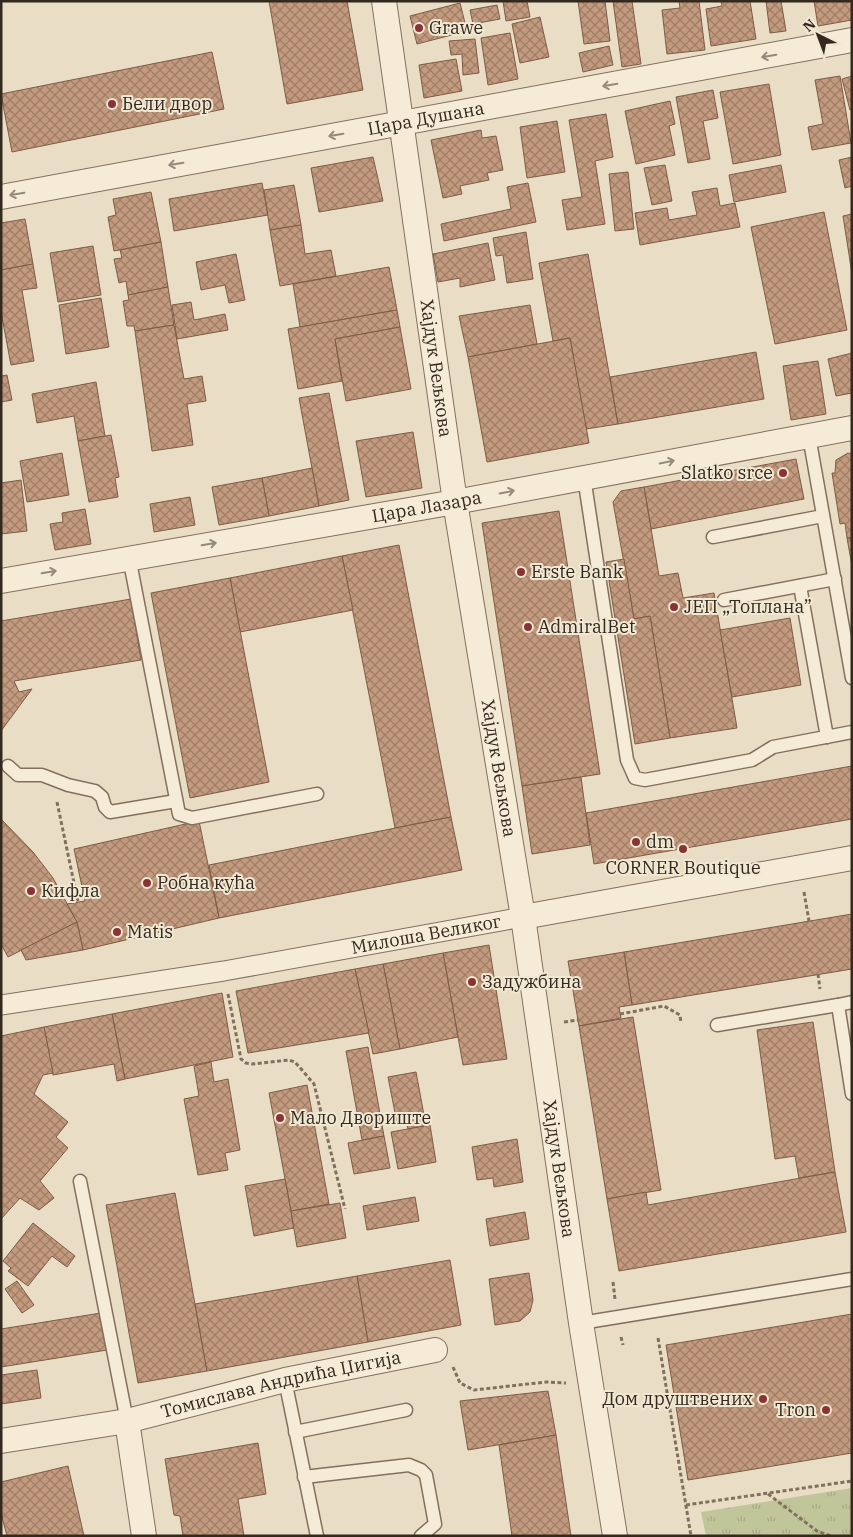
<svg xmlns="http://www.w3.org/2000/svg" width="853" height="1537" viewBox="0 0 853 1537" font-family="'IBM Plex Serif',serif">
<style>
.park{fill:url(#park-tufts)}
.building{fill:url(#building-cross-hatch);stroke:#7e5b45}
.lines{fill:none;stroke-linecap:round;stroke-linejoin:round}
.service-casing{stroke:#82705d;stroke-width:15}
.pedestrian-casing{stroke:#82705d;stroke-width:21}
.minor-casing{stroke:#82705d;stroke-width:26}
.path{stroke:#82705d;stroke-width:3;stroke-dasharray:4 2.5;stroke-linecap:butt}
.service{stroke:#f5ebd7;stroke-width:12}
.pedestrian{stroke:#f5ebd7;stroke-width:19}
.minor{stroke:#f5ebd7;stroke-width:24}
.oneway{stroke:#948a7b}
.poi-dot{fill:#8a3335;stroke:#f1e8d3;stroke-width:2}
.labels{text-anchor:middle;stroke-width:4;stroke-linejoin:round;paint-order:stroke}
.poi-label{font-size:18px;fill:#33291f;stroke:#f1e8d3;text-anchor:start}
.street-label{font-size:18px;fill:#33291f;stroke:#f1e8d3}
</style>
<defs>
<pattern id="park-tufts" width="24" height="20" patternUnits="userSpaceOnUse" patternTransform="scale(1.25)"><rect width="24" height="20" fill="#c1c69a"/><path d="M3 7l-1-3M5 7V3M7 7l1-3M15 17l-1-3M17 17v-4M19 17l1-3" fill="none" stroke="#a6aa84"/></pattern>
<pattern id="building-cross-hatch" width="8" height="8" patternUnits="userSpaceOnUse" patternTransform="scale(1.25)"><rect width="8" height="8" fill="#c39a7e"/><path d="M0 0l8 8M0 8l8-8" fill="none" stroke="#9f7e67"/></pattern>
</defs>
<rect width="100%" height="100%" fill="#e9dec5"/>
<polygon class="park" points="852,1488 852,1536 706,1536 701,1512"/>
<g class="building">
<polygon points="269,1 347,1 363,90 287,104"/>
<polygon points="503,1 527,1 530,17 506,21"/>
<polygon points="578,1 605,1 610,41 584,44"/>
<polygon points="613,1 632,1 641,64 622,67"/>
<polygon points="679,1 699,1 705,50 667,54 662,10 680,8"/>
<polygon points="721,1 750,1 756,39 711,46 706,9 722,6"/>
<polygon points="766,1 781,1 786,31 770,33"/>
<polygon points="814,1 852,1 852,20 818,26"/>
<polygon points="460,3 467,31 417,44 410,16"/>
<polygon points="497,5 500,19 473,24 470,10"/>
<polygon points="540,17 549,57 520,63 512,24"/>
<polygon points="510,33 518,79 488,85 481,38"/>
<polygon points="475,39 479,73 463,75 462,54 451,55 449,41"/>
<polygon points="609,46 613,65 583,72 579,53"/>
<polygon points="212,52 224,109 12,152 1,94"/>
<polygon points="456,59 462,91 424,98 419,65"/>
<polygon points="840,76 851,143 812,150 808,127 823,124 815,80"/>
<polygon points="852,76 852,109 850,110 842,79"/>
<polygon points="769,84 781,155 733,164 720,92"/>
<polygon points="713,90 718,118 703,121 710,159 688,163 676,97"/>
<polygon points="670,101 675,124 669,126 675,155 636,164 625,111"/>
<polygon points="606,114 613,157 595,161 605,224 567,230 562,200 582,197 569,120"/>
<polygon points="557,121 565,172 527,178 520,127"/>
<polygon points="481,130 482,138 496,136 503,170 487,173 489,180 460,186 462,194 443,198 431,140"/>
<polygon points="373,157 383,201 319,212 311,168"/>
<polygon points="852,157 852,186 845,188 839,160"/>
<polygon points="665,165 672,201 652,205 644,168"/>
<polygon points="781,165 786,192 734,202 729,175"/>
<polygon points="628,172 634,229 615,231 609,174"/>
<polygon points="262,183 268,215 174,231 169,199"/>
<polygon points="528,183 536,222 444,241 441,224 511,209 507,187"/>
<polygon points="294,185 301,225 270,230 264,190"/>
<polygon points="717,188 720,206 735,203 740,227 640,245 635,213 667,208 669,220 697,215 692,192"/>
<polygon points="151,192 161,242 114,251 108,217 116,215 113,199"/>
<polygon points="824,212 847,330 775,344 751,227"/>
<polygon points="852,214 852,274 843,216"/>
<polygon points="25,219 33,264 1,270 1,223"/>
<polygon points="301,225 305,254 331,250 336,276 280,286 270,230"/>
<polygon points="526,232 533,279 507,283 503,255 496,256 493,238"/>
<polygon points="161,242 168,287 128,295 126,281 119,283 114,259 122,258 120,250"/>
<polygon points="488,243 495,280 460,287 460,278 438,282 433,254"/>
<polygon points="93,246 101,295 58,302 50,253"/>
<polygon points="236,254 245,300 229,303 225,285 201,290 196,262"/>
<polygon points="588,254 618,424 586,429 570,338 553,341 539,263"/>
<polygon points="33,264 37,288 22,290 34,361 11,365 1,312 1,270"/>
<polygon points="389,267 397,310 300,327 293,284"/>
<polygon points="168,287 174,325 135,331 134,326 127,326 123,301 129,300 128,295"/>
<polygon points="101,298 109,347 66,354 59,305"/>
<polygon points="191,302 194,320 225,314 228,330 177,339 172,305"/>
<polygon points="530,305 537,344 468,357 459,316"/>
<polygon points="397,310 400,327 335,339 342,381 298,389 288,329"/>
<polygon points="174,325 184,379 202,376 206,401 187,404 193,445 152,451 135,331"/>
<polygon points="400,327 411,389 346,401 335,339"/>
<polygon points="570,338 589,443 487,462 468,357"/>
<polygon points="756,352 764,399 618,424 610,377"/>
<polygon points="852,353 852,393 836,396 828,359"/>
<polygon points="818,361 826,414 791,420 783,366"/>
<polygon points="7,375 12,400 1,402 1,376"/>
<polygon points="96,382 105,436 78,441 74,416 37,423 32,394"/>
<polygon points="329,393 349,500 319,506 299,398"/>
<polygon points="413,432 422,488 366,497 356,441"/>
<polygon points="111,435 119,477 115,478 118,497 89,502 78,441"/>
<polygon points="62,453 69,495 27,502 20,461"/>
<polygon points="848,453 852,454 852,538 847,538 845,523 840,524 832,473 835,473 836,460"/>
<polygon points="796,459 804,499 651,529 644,487"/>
<polygon points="312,468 319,506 269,516 262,478"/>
<polygon points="262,478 269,516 219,525 212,487"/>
<polygon points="21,480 27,531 1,534 1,483"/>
<polygon points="644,487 659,576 678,573 683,598 714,593 737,728 670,738 650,616 634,619 613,502 621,491"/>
<polygon points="190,497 195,525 154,532 150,504"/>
<polygon points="85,509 91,544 55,550 50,524 63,522 62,513"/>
<polygon points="559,511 600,774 522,786 482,523"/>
<polygon points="847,538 852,538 852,566"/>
<polygon points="399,545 451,817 395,828 342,556"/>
<polygon points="342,556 353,610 240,632 230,578"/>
<polygon points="624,559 634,619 650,616 670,738 635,744 606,562"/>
<polygon points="230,578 269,782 190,798 151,593"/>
<polygon points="131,599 141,660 14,681 19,692 32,689 1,731 1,621"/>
<polygon points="790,618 801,685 732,697 720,630"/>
<polygon points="852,766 852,819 594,864 586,813"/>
<polygon points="581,777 590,845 532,854 522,786"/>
<polygon points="451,817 462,870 219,918 209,865"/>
<polygon points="1,819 33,852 53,878 77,922 8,957 1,944"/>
<polygon points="199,821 219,918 83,950 77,922 67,904 85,901 74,849"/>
<polygon points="852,914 852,969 632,1005 624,952"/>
<polygon points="77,922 83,950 26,960 21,950"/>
<polygon points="489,945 507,1059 463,1065 443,953"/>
<polygon points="624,952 632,1005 619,1007 621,1018 579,1026 568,961"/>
<polygon points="443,953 458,1037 400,1049 383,964"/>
<polygon points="383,964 400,1049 373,1054 355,969"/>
<polygon points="355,969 369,1033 248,1053 236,991"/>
<polygon points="222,993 233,1057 125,1079 112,1014"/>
<polygon points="112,1014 125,1079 117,1081 114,1064 53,1075 44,1027"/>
<polygon points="633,1017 661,1190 607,1199 579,1026"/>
<polygon points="813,1022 835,1172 799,1178 795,1156 775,1159 757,1030"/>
<polygon points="44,1027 53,1073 43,1075 34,1094 68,1122 56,1137 68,1148 40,1181 54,1198 39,1210 20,1198 1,1219 1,1036"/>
<polygon points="368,1047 384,1136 362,1140 346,1051"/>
<polygon points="211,1062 214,1082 228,1079 240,1150 225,1153 228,1170 198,1175 184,1099 199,1096 194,1066"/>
<polygon points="416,1072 426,1126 408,1129 406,1121 397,1123 388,1077"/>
<polygon points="307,1085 329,1204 291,1211 269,1093"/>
<polygon points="430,1125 436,1162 398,1169 391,1132"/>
<polygon points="384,1136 390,1168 354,1174 348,1143"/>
<polygon points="517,1139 523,1182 494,1187 493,1178 477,1180 472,1147"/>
<polygon points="835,1172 846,1232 619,1271 607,1199 646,1192 648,1205"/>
<polygon points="285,1179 294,1228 254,1236 245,1186"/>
<polygon points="175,1193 207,1371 138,1383 106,1205"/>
<polygon points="415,1197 419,1221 367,1230 363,1206"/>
<polygon points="340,1203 346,1238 297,1247 291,1211"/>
<polygon points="525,1212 529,1239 490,1246 486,1219"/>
<polygon points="33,1223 75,1256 67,1267 52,1256 28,1286 8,1271 11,1268 3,1261"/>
<polygon points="450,1260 461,1325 368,1342 357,1276"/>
<polygon points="529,1273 533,1300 530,1312 520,1321 495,1325 489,1279"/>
<polygon points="357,1276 368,1342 207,1371 195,1304"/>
<polygon points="17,1281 34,1305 22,1313 5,1289"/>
<polygon points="101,1313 107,1350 1,1367 1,1329"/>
<polygon points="852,1314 852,1453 688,1480 666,1345"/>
<polygon points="37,1370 41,1398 1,1404 1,1375"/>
<polygon points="548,1391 556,1435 468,1450 460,1401"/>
<polygon points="556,1435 571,1536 512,1536 499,1445"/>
<polygon points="258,1443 266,1494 238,1499 244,1536 183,1536 180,1516 174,1515 165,1459"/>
<polygon points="68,1466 84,1536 7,1536 1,1513 1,1482"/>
</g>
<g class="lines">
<defs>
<g id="service">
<polyline points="809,436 852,678"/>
<polyline points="584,477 627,760 635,778 645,780 752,760 773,747 852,732"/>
<polyline points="713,537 823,516"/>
<polyline points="129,557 179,814 192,818 317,794"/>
<polyline points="800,586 827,737"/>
<polyline points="724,600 835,579"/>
<polyline points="8,766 18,775 42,775 68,785 95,791 102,797 105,807 110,812 176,801"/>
<polyline points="852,1002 838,1005 852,1094"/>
<polyline points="717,1025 838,1005"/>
<polyline points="80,1181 127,1421"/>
<polyline points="581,1323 852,1279"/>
<polyline points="285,1380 317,1536"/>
<polyline points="295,1432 406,1410"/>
<polyline points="304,1477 409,1465 421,1470 426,1475 435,1524 421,1536"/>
</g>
<g id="pedestrian">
<path id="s1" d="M1,1005L224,971L523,917"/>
</g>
<g id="minor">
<path id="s2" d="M384,1L455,502L523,917L581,1323L615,1536"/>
<path id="s3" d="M1,197L852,40"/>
<path id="s4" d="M1,581L455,502L852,428"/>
<polyline points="523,917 852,858"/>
<polyline points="127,1421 144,1536"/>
<path id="s5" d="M1,1441L127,1421L285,1380L435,1350"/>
</g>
</defs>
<use href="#service" class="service-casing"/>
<use href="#pedestrian" class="pedestrian-casing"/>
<use href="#minor" class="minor-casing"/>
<g class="path">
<polyline points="57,802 78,902"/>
<polyline points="804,892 809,921"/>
<polyline points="818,974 820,989"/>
<polyline points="228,994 241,1059 246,1063 253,1064 289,1060 295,1062 314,1084 345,1209"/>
<polyline points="620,1014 664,1006 680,1015 681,1023"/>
<polyline points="564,1022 578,1020"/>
<polyline points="613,1282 615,1299"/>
<polyline points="621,1337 623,1345"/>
<polyline points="658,1338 691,1536"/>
<polyline points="453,1367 460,1383 474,1390 546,1382 566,1383"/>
<polyline points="768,1494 817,1531 831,1536"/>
<polyline points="686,1505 852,1481"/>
</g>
<use href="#service" class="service"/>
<use href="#pedestrian" class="pedestrian"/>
<use href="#minor" class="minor"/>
</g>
<defs><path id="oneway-shaft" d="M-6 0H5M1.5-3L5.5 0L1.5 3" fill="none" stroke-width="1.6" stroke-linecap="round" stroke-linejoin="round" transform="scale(1.25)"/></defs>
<g class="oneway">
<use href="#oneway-shaft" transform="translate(769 56) rotate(170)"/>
<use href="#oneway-shaft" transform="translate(610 85) rotate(170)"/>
<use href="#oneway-shaft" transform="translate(336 135) rotate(170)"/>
<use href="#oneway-shaft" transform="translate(176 164) rotate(170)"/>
<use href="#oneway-shaft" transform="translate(17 194) rotate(170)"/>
<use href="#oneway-shaft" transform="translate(667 462) rotate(-11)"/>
<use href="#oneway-shaft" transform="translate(507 492) rotate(-11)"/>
<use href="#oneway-shaft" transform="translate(209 544) rotate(-10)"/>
<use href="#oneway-shaft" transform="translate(49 572) rotate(-10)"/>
</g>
<g class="poi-dot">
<circle cx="419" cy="28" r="5"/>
<circle cx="112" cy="104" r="5"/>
<circle cx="783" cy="473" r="5"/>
<circle cx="521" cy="572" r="5"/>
<circle cx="674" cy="607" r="5"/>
<circle cx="528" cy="627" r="5"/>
<circle cx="636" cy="842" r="5"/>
<circle cx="683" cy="849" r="5"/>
<circle cx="147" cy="883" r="5"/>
<circle cx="31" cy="891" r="5"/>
<circle cx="117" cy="932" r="5"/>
<circle cx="472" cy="982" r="5"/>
<circle cx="280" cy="1118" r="5"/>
<circle cx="763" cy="1399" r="5"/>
<circle cx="826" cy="1410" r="5"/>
</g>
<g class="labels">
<g class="poi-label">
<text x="429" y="34">Grawe</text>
<text x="122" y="110">Бели двор</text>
<text x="773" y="479" text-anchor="end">Slatko srce</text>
<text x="531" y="578">Erste Bank</text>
<text x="684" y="613">ЈЕП „Топлана”</text>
<text x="538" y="633">AdmiralBet</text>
<text x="646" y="848">dm</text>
<text x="683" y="874" text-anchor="middle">CORNER Boutique</text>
<text x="157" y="889">Робна кућа</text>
<text x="41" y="897">Кифла</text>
<text x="127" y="938">Matis</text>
<text x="482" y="988">Задужбина</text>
<text x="290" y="1124">Мало Двориште</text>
<text x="753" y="1405" text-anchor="end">Дом друштвених</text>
<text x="816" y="1416" text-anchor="end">Tron</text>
</g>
<g class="street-label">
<text dy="6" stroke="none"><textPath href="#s3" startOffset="432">Цара Душана</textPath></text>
<text dy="6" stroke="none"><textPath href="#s2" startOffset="371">Хајдук Вељкова</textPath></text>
<text dy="6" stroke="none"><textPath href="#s4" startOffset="432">Цара Лазара</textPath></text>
<text dy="6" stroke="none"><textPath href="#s2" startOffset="776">Хајдук Вељкова</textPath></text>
<text dy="6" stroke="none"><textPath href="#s1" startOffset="431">Милоша Великог</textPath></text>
<text dy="6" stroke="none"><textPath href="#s2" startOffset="1181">Хајдук Вељкова</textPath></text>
<text dy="6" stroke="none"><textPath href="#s5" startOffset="286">Томислава Андрића Џигија</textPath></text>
</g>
</g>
<rect width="853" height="1537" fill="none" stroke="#33291f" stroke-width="5"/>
<g transform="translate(818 35) rotate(318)" stroke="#f1e8d3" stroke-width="4" paint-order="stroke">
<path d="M0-4L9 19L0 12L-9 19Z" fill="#33291f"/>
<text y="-8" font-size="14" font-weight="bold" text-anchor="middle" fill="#33291f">N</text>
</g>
</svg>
